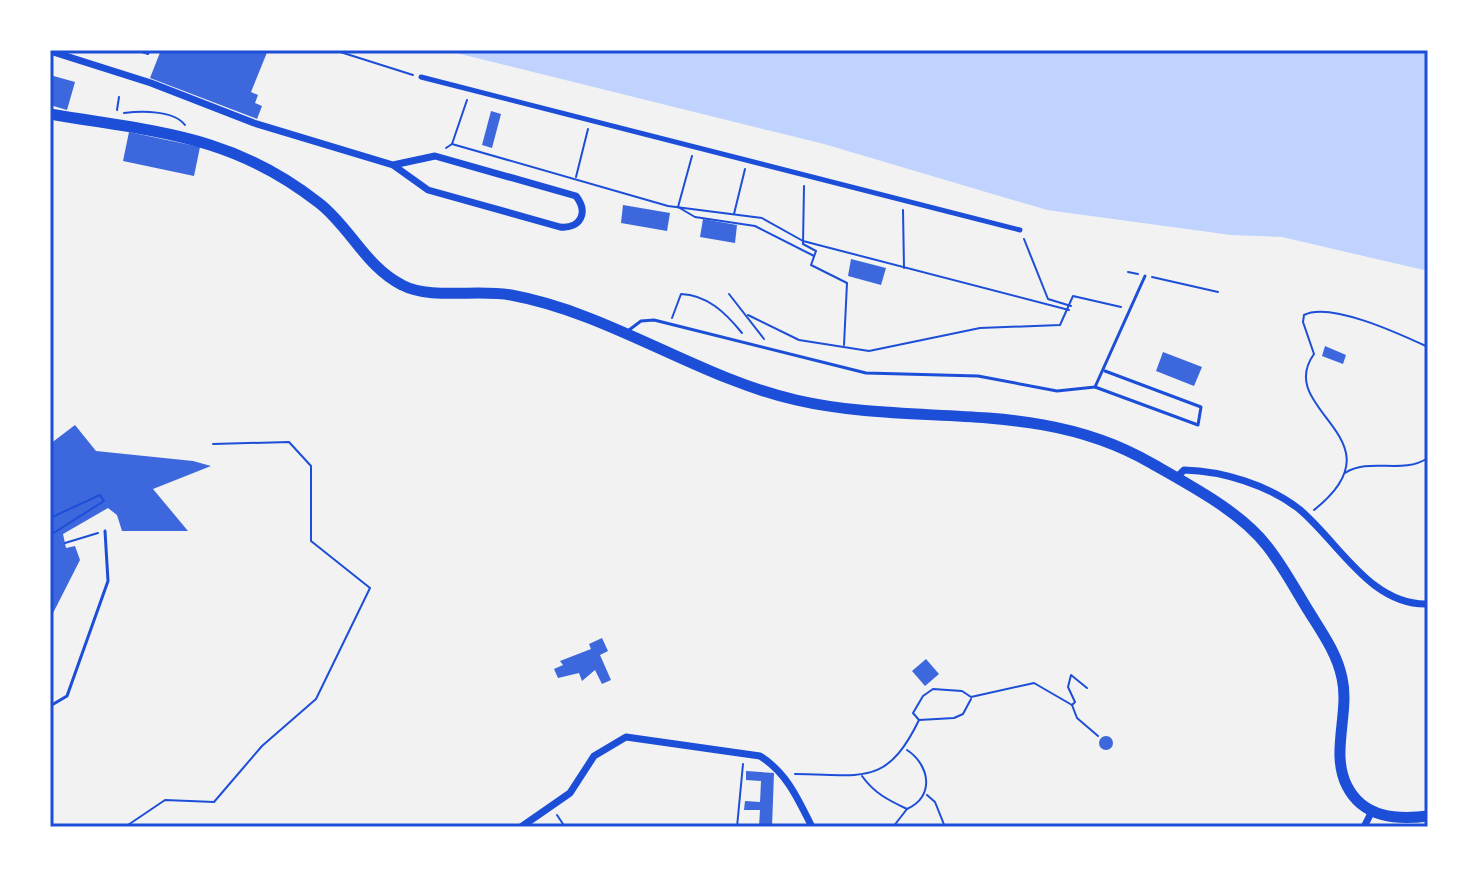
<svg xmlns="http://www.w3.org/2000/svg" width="1478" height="877" viewBox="0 0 1478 877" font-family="'Sofia Sans Condensed',sans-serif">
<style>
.water{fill:#bfd3fe}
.building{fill:#3d67dc}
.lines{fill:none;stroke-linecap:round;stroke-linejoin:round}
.path{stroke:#1d4ed8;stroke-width:2}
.service{stroke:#1d4ed8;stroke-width:3}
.pedestrian{stroke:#1d4ed8;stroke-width:5}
.minor{stroke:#1d4ed8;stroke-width:7}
.primary{stroke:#1d4ed8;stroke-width:11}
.neatline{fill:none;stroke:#1d4ed8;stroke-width:3}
</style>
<rect width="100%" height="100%" fill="#f2f2f2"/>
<polygon class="water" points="444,50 1428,50 1428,271 1282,237 1231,235 1047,210 824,144"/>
<g class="building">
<polygon points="161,50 268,50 251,92 258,95 255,103 262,106 257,119 150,78"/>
<polygon points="50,75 75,82 67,110 50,105"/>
<polygon points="491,111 501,114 492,148 482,145"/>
<polygon points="129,132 200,147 194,176 123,161"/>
<polygon points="623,205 670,213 667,231 621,223"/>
<polygon points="703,219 737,225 735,243 700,237"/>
<polygon points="851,259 886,268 881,285 848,276"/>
<polygon points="1325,346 1346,355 1343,364 1322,356"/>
<polygon points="1163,352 1202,367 1194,386 1156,371"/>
<polygon points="75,425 96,451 193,461 211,466 153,489 188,531 122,531 117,515 108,508 63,534 66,548 75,546 80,560 50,619 50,444"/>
<polygon points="602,638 608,651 600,655 611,680 602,684 595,670 582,681 579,673 558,678 554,669 563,665 560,661 591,649 589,644"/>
<polygon points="926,659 939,674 925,686 912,671"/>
<circle cx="1106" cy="743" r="7"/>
<polygon points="746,771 774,773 772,827 759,827 760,810 744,810 745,801 760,802 761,781 746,780"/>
</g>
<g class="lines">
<g class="path">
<polyline points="136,50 148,54 150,50"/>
<polyline points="334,50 413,75"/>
<polyline points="117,110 119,97"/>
<path d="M124,113C141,111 174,110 185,125"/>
<polyline points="452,144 668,206 762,218 803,241 1069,310"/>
<polyline points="446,148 452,144 467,100"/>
<polyline points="692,156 678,207 695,217 755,226 814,256"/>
<polyline points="576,177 588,129"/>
<polyline points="804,186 803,244 816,251 811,265 847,283 844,345"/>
<polyline points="903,210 904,268"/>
<polyline points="734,214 745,169"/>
<polyline points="1024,239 1048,299 1071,306"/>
<polyline points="1128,272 1138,274"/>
<polyline points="1152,277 1218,292"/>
<polyline points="729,294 764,339"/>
<polyline points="748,315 799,340 869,351 980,328 1060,325 1073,296 1121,307"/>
<path d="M672,318L681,294C707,295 725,312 742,333"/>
<path d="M1345,473C1370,457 1402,475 1428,458"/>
<path d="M1314,510C1405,438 1273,411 1314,354L1303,322L1304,315C1330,301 1402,335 1428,347"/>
<polyline points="50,518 100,495 104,501 52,534 50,540"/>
<polyline points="65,543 98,533"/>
<polyline points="1072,705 1075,702 1068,687 1071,675 1087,688"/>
<polyline points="919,720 913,713 923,696 933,689 962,691 971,697 1034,683 1072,705 1077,718 1098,736"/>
<path d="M795,774C862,774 886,788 919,720L954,718L963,714L971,699"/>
<path d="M862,776C874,793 888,800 907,809C935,797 930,765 907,750"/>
<polyline points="927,795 935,802 945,827"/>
<polyline points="557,815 565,827"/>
<polyline points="125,827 165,800 214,802 262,746 316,699 370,588 311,541 311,466 289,442 213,444"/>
<polyline points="737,827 743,764"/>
<polyline points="893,827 907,809"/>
</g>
<g class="service">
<polyline points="629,330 641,321 654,320 866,373 978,376 1057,391 1095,387 1145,276"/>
<polyline points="1095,387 1198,425 1201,407 1105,371"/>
<polyline points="50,706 67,696 108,581 105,531"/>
</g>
<polyline class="pedestrian" points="421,77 1020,230"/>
<g class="minor">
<path d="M50,51L151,83L254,123L393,165L428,190L560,227C580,229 589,213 576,196L435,156L393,165"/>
<path d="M1176,478L1184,470C1223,471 1268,485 1299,509C1338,541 1370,606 1428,604"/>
<path d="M521,827L570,793L594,756L626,737L760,756C787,773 798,799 812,827"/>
<polyline points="1364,827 1372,811"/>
</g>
<path class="primary" d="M50,114C155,132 231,134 319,203C350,227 366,267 402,285C430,300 478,289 511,295C610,313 699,378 796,400C918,428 1037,397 1151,463C1189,485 1240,511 1267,546C1283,566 1295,589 1308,610C1321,631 1337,653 1342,678C1350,713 1330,753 1347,786C1363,818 1397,820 1428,816"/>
</g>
<rect width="1478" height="877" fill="none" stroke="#ffffff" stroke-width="104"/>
<rect x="52" y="52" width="1374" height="773" class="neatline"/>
</svg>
